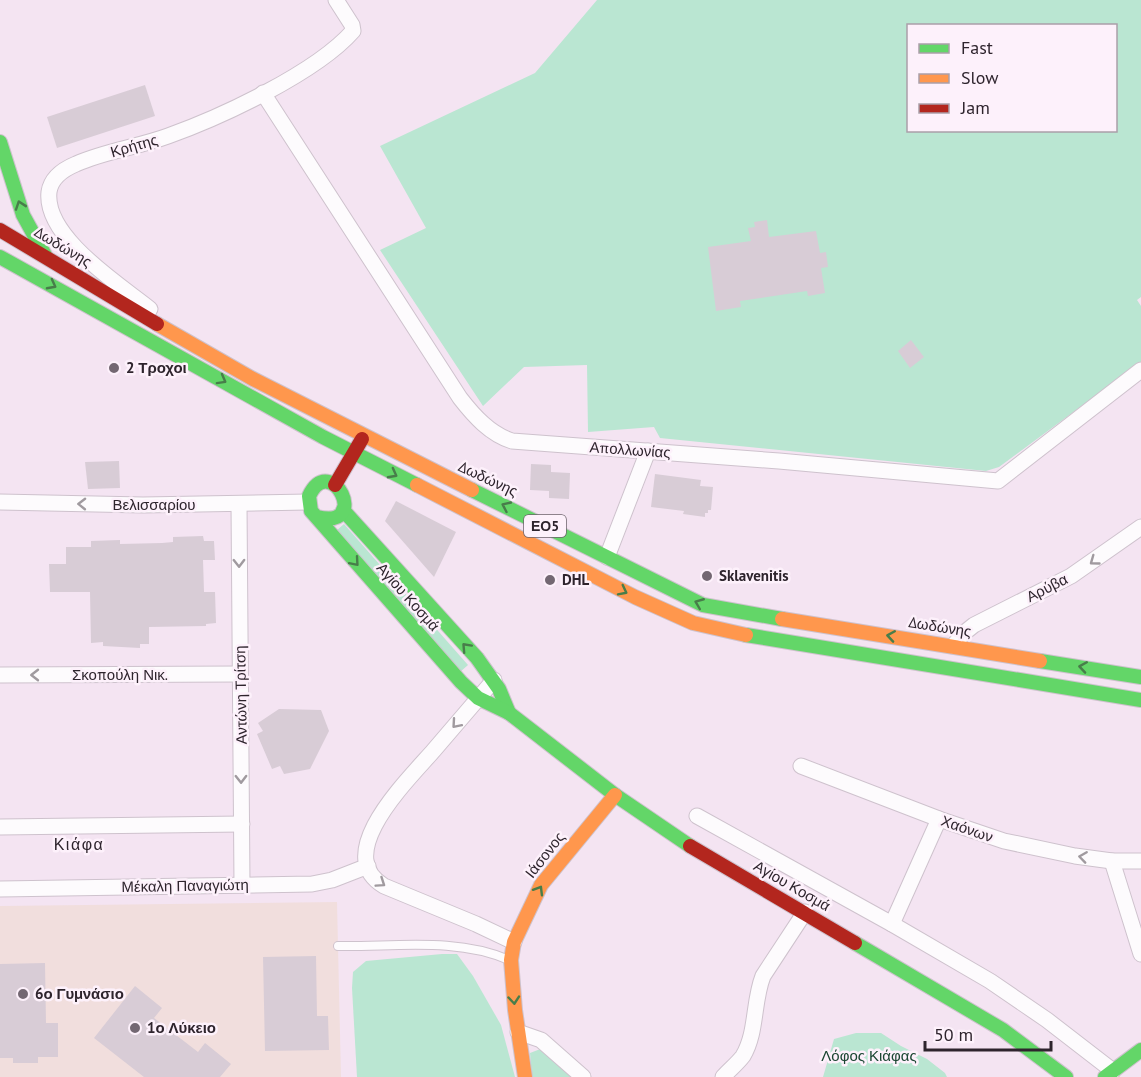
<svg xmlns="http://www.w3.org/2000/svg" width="1141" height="1077" viewBox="0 0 1141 1077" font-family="'PT Sans',sans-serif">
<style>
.education{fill:#f1dedd}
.green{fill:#bae6d2;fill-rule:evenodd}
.building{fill:#d8ccd6}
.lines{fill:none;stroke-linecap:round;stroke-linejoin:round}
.lane-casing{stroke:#cec2cd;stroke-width:10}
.street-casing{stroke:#cec2cd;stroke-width:17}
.fast-casing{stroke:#cec2cd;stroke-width:16}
.slow-casing{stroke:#cec2cd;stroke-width:16}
.jam-casing{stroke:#cec2cd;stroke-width:16}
.lane{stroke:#fdfbfd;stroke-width:8}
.street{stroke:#fdfbfd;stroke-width:15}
.fast{stroke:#63d668;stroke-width:14}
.slow{stroke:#ff974d;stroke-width:14}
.jam{stroke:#b3261e;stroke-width:14}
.oneway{stroke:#487d4a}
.oneway2{stroke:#a09a9f}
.poi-dot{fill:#736772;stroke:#fdf1fb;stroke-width:2}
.labels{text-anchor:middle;stroke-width:5;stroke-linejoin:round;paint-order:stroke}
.shield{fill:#fdf1fb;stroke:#6c626b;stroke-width:1.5}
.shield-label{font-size:14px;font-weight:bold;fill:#2e242d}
.street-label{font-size:15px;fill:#2e242d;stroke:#fdf1fb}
.poi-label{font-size:15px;font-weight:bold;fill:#2e242d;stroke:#fdf1fb;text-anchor:start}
.park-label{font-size:15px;fill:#1b4632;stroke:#fdf1fb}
.neighbourhood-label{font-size:16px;letter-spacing:1.5px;fill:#2e242d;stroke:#fdf1fb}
</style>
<rect width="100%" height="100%" fill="#f4e4f2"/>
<polygon class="education" points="337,902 341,1077 0,1077 0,906"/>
<g class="green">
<path d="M597,0H1141V297L1137,300L1141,306V362L999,467L986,471L660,438L654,427L588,432L587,365L524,367L483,406L380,250L426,228L380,146L535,73ZM908,26H1116V130H908Z"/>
<polygon points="344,524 468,665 460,672 336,531"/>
<polygon points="442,954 457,954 473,976 501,1025 515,1077 357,1077 352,988 353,972 366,961"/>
<polygon points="856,1033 881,1033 901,1046 927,1059 945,1073 947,1077 823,1077 834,1039"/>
<polygon points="543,1048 571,1077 532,1077 530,1053"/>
</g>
<g class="building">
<polygon points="145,85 155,116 57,148 47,117"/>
<polygon points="767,220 769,237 816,231 820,253 826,252 828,267 821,268 825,293 808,296 807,291 740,301 741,307 716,311 708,247 751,241 748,228 755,227 754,222"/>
<polygon points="911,340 924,357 910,368 898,351"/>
<polygon points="119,461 120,488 88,489 85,462"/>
<polygon points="531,464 551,465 551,472 570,473 569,499 549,498 549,491 530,490"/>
<polygon points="655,474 701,480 700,486 713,487 711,510 708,510 708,513 705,513 705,517 683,514 684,511 651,507"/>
<polygon points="396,501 456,532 434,577 385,521"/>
<polygon points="203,536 204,541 214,541 215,560 203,560 204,592 215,592 216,623 206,624 206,626 149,627 149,644 140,644 140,648 103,646 103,642 91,643 90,592 50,592 49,564 66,564 66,547 91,547 91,541 120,540 120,544 162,543 173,542 173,537"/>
<polygon points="279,709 321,710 329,731 310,769 284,774 280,766 272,769 257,734 263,731 258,723"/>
<polygon points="316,956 317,1016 328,1016 329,1050 265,1051 263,957"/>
<polygon points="45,963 46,1023 58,1023 58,1057 38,1057 38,1063 13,1063 13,1058 0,1058 0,964"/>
<polygon points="135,986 162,1008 154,1018 198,1052 205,1043 231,1064 220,1077 144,1077 94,1038"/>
</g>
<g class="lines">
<defs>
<path id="lane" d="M338,946C394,947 457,937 509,960"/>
<g id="street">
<path d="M263,93L460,398C474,416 490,434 512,441L779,461L998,481L1141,370"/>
<path d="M150,309C119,284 44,237 49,192C51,178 64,169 76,164C105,151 138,147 168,136C221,117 316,73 353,31L352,25L336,0"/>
<polyline points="0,502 143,505 308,502"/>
<polyline points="239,505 242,885"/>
<polyline points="607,557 648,451"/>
<polyline points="953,646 964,633 974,625 1071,576 1141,527"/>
<polyline points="0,675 240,674"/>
<path d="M494,680C474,703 454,727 434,750C410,778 330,854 384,886L476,924L514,942"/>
<polyline points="801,766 939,819 1004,841 1075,856 1112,861 1141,861"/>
<polyline points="697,816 892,924 990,981 1047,1020 1113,1071"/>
<polyline points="0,827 242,824"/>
<polyline points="1112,861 1141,954"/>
<polyline points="0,889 312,884 332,880 368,866"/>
<polyline points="892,924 939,819"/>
<polyline points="518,1032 541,1040 583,1077"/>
<path d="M723,1077C729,1070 737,1064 743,1056C757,1033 753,1001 763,976L805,912"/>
</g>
<g id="fast">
<polyline points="0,142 23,215 45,255"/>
<polyline points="0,257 323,437 417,485"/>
<polyline points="472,490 703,605 782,619"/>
<polyline points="343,510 477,658 499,689 509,713"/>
<path d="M317,517C372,530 331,450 309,496L311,511L461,682L478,698L509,713L615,795L690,846"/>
<polyline points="746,635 1141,700"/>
<polyline points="1040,661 1141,677"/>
<polyline points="855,943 1003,1030 1066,1077"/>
<polyline points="1105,1077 1141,1050"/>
</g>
<g id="slow">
<polyline points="157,324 253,379 472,490"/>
<polyline points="417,485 635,597 693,623 746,635"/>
<polyline points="782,619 1040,661"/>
<polyline points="525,1077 515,1010 511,960 514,942 541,885 615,795"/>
</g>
<g id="jam">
<polyline points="0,230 157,324"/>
<polyline points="335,485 362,439"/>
<polyline points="690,846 855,943"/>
</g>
</defs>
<use href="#lane" class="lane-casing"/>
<use href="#street" class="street-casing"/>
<use href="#fast" class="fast-casing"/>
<use href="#slow" class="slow-casing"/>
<use href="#jam" class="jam-casing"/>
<use href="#lane" class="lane"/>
<use href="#street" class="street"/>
<use href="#fast" class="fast"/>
<use href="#slow" class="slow"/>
<use href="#jam" class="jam"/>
</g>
<defs><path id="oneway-chevron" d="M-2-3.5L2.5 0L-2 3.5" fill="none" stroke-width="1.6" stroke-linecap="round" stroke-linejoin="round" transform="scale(1.5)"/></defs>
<g class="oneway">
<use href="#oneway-chevron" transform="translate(20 205) rotate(-109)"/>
<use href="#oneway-chevron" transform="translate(52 285) rotate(28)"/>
<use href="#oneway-chevron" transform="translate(222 380) rotate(29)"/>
<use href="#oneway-chevron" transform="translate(393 474) rotate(28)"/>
<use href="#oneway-chevron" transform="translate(506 506) rotate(-155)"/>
<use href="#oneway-chevron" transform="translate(355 562) rotate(49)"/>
<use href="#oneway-chevron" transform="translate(623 591) rotate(27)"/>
<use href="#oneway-chevron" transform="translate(699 603) rotate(-158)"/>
<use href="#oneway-chevron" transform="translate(891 636) rotate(-171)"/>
<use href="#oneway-chevron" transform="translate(466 647) rotate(-133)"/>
<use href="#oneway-chevron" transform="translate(1083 667) rotate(-171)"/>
<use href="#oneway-chevron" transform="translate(539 890) rotate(-59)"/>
<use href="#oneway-chevron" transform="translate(514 1000) rotate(85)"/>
</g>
<g class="oneway2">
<use href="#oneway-chevron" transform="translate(82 504) rotate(-179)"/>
<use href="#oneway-chevron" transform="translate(1094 561) rotate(144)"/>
<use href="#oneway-chevron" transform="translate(239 563) rotate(89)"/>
<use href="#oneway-chevron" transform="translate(35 675) rotate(180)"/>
<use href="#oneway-chevron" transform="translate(456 724) rotate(131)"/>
<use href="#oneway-chevron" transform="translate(241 779) rotate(89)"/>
<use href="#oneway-chevron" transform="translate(1083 857) rotate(-172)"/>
<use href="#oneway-chevron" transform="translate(381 883) rotate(34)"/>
</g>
<g class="poi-dot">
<circle cx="114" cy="368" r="6"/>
<circle cx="707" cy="576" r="6"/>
<circle cx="550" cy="580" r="6"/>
<circle cx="23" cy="994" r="6"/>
<circle cx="135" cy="1028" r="6"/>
</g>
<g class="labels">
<rect class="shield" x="524" y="515" width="42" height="22" rx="4.5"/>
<g class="shield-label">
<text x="545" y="531">ΕΟ5</text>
</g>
<g class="street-label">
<text transform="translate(134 146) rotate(-16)" y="5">Κρήτης</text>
<text transform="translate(63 247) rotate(31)" y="5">Δωδώνης</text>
<text transform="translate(630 450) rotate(4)" y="5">Απολλωνίας</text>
<text transform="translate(488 479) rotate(25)" y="5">Δωδώνης</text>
<text x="154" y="510">Βελισσαρίου</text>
<text transform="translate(1047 588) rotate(-27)" y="5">Αρύβα</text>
<text transform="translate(408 597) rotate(48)" y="5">Αγίου Κοσμά</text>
<text transform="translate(940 627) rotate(9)" y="5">Δωδώνης</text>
<text x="120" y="680">Σκοπούλη Νικ.</text>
<text transform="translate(241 695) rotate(-91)" y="5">Αντώνη Τρίτση</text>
<text transform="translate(967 829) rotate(19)" y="5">Χαόνων</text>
<text transform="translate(545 855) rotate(-52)" y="5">Ιάσονος</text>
<text transform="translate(185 886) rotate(-1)" y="5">Μέκαλη Παναγιώτη</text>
<text transform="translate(792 886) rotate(30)" y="5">Αγίου Κοσμά</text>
</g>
<g class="poi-label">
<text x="126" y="373">2 Τροχοι</text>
<text x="719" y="581">Sklavenitis</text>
<text x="562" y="585">DHL</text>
<text x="35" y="999">6ο Γυμνάσιο</text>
<text x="147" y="1033">1ο Λύκειο</text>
</g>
<g class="park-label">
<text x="869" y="1061">Λόφος Κιάφας</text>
</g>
<g class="neighbourhood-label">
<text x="79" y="850">Κιάφα</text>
</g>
</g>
<rect x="907" y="24" width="210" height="108" fill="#fdf1fb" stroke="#aa9fa9" stroke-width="1.5"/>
<rect x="919" y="44" width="30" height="9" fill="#63d668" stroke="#aa9fa9" stroke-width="1.5"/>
<text x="961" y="54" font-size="18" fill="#2e242d">Fast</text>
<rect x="919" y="74" width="30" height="9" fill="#ff974d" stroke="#aa9fa9" stroke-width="1.5"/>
<text x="961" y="84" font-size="18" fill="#2e242d">Slow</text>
<rect x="919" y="104" width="30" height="9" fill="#b3261e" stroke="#aa9fa9" stroke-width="1.5"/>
<text x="961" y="114" font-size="18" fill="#2e242d">Jam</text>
<path d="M925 1041v9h126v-9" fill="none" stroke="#2e242d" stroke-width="3"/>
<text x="934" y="1041" font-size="18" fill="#2e242d" stroke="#fdf1fb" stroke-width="4.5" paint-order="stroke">50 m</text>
</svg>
